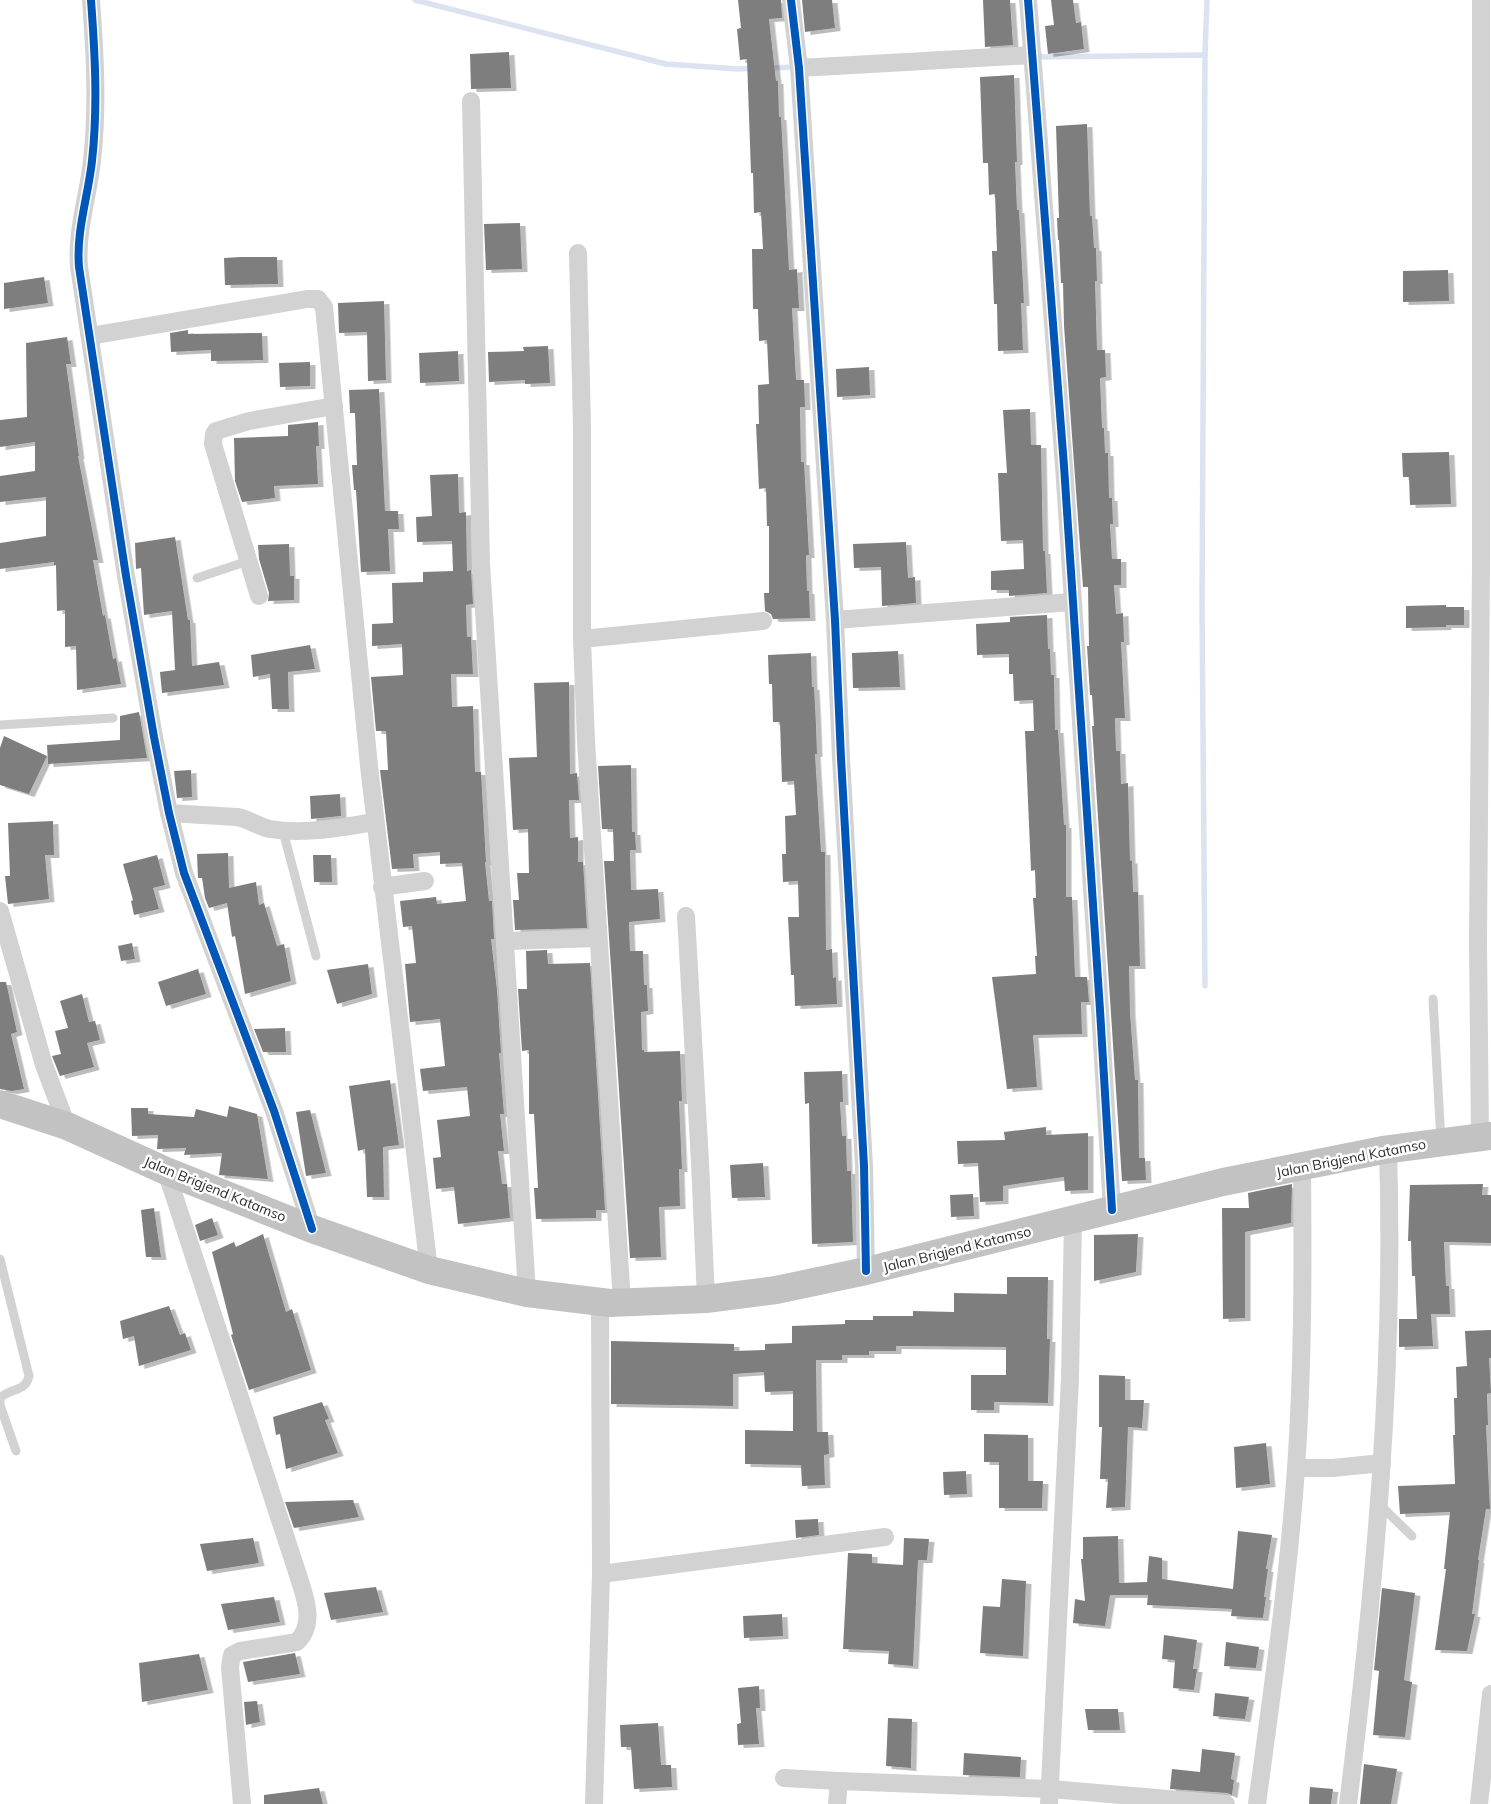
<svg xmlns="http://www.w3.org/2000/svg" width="1491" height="1804" viewBox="0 0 1491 1804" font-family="Mulish,sans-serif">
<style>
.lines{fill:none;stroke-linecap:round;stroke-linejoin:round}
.stream{stroke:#dae3ef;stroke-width:5.5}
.building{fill:#7e7e7e;filter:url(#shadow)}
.service{stroke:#d2d2d2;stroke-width:9}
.minor{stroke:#d2d2d2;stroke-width:18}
.trunk{stroke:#c2c2c2;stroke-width:28}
.cycleway-casing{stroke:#fff;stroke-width:11}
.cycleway{stroke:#0057b8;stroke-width:8}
.labels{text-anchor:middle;stroke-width:5;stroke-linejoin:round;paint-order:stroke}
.street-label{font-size:14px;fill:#2d2d2d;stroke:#fff}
</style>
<defs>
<filter id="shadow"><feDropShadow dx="5.5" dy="3" stdDeviation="0" flood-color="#0004"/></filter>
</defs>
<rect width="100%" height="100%" fill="#fff"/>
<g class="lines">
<g class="stream">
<polyline points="415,0 666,64 738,69 755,68"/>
<polyline points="1205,55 1207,0"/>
<polyline points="1034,57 1205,55 1202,605 1205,986"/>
<polyline points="769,68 797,67"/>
</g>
</g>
<g class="building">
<polygon points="738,0 781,0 782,18 769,19 776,81 778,81 779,117 781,117 789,270 797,269 799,308 792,308 796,380 804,380 805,407 800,407 801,462 804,462 809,555 806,555 807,591 809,591 810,618 773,619 771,614 765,611 764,593 769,593 769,526 767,526 766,488 759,489 756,424 759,424 758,385 769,384 767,340 759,341 758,309 753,309 752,249 763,249 761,212 754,213 753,173 751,173 747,59 740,60 737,29 741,28"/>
<polygon points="802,0 832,0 835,28 805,32"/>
<polygon points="983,0 1010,0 1013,45 985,47"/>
<polygon points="1051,0 1073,0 1076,23 1081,22 1084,49 1048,54 1045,26 1054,25"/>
<polygon points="509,52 511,88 471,89 470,54"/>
<polygon points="1014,75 1017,162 1015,162 1017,210 1019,210 1024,303 1021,303 1023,350 998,351 997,304 994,304 992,251 997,251 995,194 989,195 988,163 983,163 980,77"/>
<polygon points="1087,124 1090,216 1092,216 1094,248 1096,248 1097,281 1095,281 1097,350 1105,350 1106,377 1100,378 1102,428 1104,428 1105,453 1108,453 1109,498 1112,498 1113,524 1110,524 1112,559 1121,559 1121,585 1114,585 1116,614 1123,613 1124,642 1121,642 1125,718 1115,718 1116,751 1120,751 1121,784 1128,783 1130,861 1132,860 1133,892 1138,892 1140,966 1129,966 1130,1013 1135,1080 1138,1080 1139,1158 1145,1158 1146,1180 1122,1181 1092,726 1094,726 1092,695 1090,695 1087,646 1089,646 1088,587 1083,587 1064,326 1063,283 1061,283 1059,240 1058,240 1057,218 1059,218 1056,126"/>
<polygon points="520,223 522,269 486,270 484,224"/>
<polygon points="241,257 277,257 278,284 225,285 224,258"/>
<polygon points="1448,270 1449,301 1403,302 1403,271"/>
<polygon points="44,277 48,303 4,309 4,283"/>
<polygon points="384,301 386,380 368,381 367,332 339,333 338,303"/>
<polygon points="188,330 188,334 262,333 263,360 211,361 211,350 171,352 170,333"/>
<polygon points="67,337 71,364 66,364 79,456 78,456 98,560 93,560 103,616 105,615 113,659 116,658 121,684 77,690 76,646 65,647 65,610 57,611 56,565 54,565 54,562 0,569 0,543 46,536 46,497 0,502 0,476 35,471 35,442 0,447 0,420 27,417 26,343"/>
<polygon points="548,346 550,383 525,384 525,380 489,382 488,352 524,351 523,347"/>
<polygon points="458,351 459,381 420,383 419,353"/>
<polygon points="310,362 310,386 280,387 279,363"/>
<polygon points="869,367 870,395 837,397 836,369"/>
<polygon points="379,389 385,511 398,511 399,529 388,529 390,571 361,572 356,490 354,490 352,465 357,465 355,413 350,413 349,390"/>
<polygon points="1030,409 1031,445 1041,445 1043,551 1045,551 1047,593 1009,596 1009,590 991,590 991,571 1024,569 1023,540 1001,541 998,473 1007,473 1003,410"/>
<polygon points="318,422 319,446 316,446 318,484 274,486 275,498 242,502 235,481 234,438 288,436 288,425"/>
<polygon points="1449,452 1451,504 1410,505 1409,477 1403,477 1402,453"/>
<polygon points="458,474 459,513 466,512 467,571 471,570 473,604 466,605 467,637 471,637 473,674 451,674 452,707 473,706 475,772 481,772 486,862 485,862 489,901 492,901 494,939 491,939 497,990 501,1053 499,1053 504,1114 500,1114 504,1151 498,1151 502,1184 507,1184 510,1218 458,1224 454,1187 436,1189 433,1158 441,1157 437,1120 470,1116 467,1087 423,1091 420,1069 445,1066 440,1019 410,1022 405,964 416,963 412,926 403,927 400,901 436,897 437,904 466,901 462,863 440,864 440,852 413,854 414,868 392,869 380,770 388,770 386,731 376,731 371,677 403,675 402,644 372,646 372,624 393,623 392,583 423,582 423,572 453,571 452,541 417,542 416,517 432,516 430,475"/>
<polygon points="175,537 188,620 190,620 192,666 219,662 224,685 162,693 160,672 175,670 172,611 144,615 141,568 136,569 135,543"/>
<polygon points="906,542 908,578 915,577 916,603 882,606 881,567 854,568 853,544"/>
<polygon points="289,544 290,576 294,576 294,600 268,601 269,593 259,559 258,545"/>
<polygon points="1446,605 1446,607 1464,607 1464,625 1446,625 1446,627 1406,628 1406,606"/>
<polygon points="1047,615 1048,649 1050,649 1051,675 1054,675 1055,730 1058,730 1064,825 1066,825 1066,897 1072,897 1075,977 1087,977 1089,1002 1081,1002 1082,1034 1033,1035 1037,1087 1007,1089 992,977 1036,974 1035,956 1037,956 1033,898 1036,898 1035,870 1031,871 1025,731 1034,731 1033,700 1014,701 1013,674 1009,674 1009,654 977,655 976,624 1010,622 1010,617"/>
<polygon points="310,645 315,669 288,672 289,709 272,709 270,674 253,677 251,655"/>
<polygon points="898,651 900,687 853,688 852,653"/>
<polygon points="811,653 812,687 814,687 816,725 817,754 815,754 821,852 825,852 826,950 832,949 833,978 836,977 837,1004 795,1006 794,975 791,975 788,917 799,917 798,881 783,882 782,854 786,854 785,816 796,815 794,781 782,782 780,722 773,722 772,684 769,684 768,655"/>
<polygon points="569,682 570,774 577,773 579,800 569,800 570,838 578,837 578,862 583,862 587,928 515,930 513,900 519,900 517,873 529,873 528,829 513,830 509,758 537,757 534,683"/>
<polygon points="139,712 147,758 48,764 47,745 120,740 120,716"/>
<polygon points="4,736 47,756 29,794 0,785 0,748"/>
<polygon points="631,765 632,832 635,832 636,850 630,850 631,890 658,889 660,919 629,922 630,951 643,951 644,985 647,985 648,1011 641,1012 642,1050 644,1050 644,1052 680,1051 682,1101 679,1101 682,1169 679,1169 680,1206 659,1207 661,1257 630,1258 604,861 614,861 613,829 602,829 598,766"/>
<polygon points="191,770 192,797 177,798 174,771"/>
<polygon points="340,794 341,816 311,819 310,796"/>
<polygon points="53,821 54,855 45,855 49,899 8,904 5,876 10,876 8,823"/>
<polygon points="228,853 229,888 256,882 259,905 264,903 277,946 284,944 291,981 245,994 235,936 232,937 227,903 209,908 205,898 202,878 198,878 197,854"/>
<polygon points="157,855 165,885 153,888 159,909 134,915 131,901 133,900 123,864"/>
<polygon points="313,855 331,855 332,882 314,882"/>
<polygon points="132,943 135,959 121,961 118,946"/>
<polygon points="547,950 548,964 590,963 605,1210 596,1210 596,1218 536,1219 534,1188 538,1188 534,1114 529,1114 529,1050 522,1051 518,989 527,989 526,951"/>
<polygon points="368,964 372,994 337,1004 327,970"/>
<polygon points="198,969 206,994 166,1006 158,982"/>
<polygon points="0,982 6,982 17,1032 11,1034 24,1089 12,1091 0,1089"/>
<polygon points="82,994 89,1022 95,1021 100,1040 87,1043 94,1067 60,1076 52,1056 61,1054 55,1031 68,1028 60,1001"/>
<polygon points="285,1028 286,1052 263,1052 254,1029"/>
<polygon points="842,1071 843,1102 840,1102 842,1136 846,1136 847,1171 851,1171 853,1242 812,1244 809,1103 805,1104 804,1072"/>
<polygon points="390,1080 399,1145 383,1147 384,1197 367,1197 365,1149 358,1151 349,1086"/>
<polygon points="229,1106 257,1114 268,1179 219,1175 222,1153 184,1155 186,1148 157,1149 158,1135 132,1136 131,1108 148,1108 148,1114 194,1117 196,1109 227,1117"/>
<polygon points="310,1110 326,1173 306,1176 296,1112"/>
<polygon points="1046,1127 1046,1135 1088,1133 1088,1190 1065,1191 1064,1177 1003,1186 1003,1201 980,1202 978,1163 958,1164 957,1141 1005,1140 1004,1132"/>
<polygon points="763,1163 765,1197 732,1198 730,1165"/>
<polygon points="1292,1184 1291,1223 1245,1232 1245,1318 1223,1319 1222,1208 1249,1208 1248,1193"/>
<polygon points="1483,1184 1482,1195 1491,1195 1491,1243 1444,1242 1446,1286 1449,1286 1450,1314 1431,1314 1433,1346 1399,1347 1399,1319 1417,1319 1415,1276 1412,1276 1411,1241 1408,1241 1410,1185"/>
<polygon points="973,1194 974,1216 951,1217 950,1195"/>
<polygon points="154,1208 161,1257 146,1257 141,1210"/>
<polygon points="212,1218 218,1235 200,1241 195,1225"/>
<polygon points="263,1234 286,1312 292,1309 311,1370 249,1390 231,1335 233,1334 212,1252 234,1242 236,1247"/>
<polygon points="1138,1234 1136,1272 1094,1281 1094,1235"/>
<polygon points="1007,1277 1048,1277 1047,1339 1050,1339 1048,1403 994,1402 994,1410 971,1410 971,1375 1006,1375 1006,1347 896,1346 896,1351 869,1351 869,1355 842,1355 842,1360 816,1360 817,1432 828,1432 829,1454 824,1455 825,1485 802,1486 801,1465 745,1464 745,1430 793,1431 793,1391 765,1392 764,1372 733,1374 733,1406 611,1404 611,1341 734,1344 734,1351 765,1350 765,1344 792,1343 792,1326 845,1324 845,1320 873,1320 873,1316 913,1316 913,1311 954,1312 954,1293 1007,1294"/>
<polygon points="169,1306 180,1335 185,1333 191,1350 139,1366 134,1336 123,1339 120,1321"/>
<polygon points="1491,1330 1491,1358 1489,1358 1491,1393 1487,1394 1488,1425 1486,1425 1490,1509 1486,1509 1478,1560 1479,1560 1472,1614 1475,1614 1467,1651 1435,1650 1446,1569 1444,1569 1450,1512 1400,1514 1398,1486 1455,1484 1453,1435 1455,1435 1454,1398 1457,1398 1456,1367 1467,1366 1465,1331"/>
<polygon points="1099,1375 1125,1376 1125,1400 1144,1400 1142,1428 1128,1427 1125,1507 1106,1508 1108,1479 1100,1479 1102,1427 1099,1427"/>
<polygon points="322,1402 329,1419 325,1420 338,1453 286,1469 280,1434 276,1435 273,1417"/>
<polygon points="984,1434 1028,1435 1028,1481 1043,1481 1042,1508 999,1508 999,1462 984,1462"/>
<polygon points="1266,1443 1270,1484 1236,1488 1234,1447"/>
<polygon points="966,1471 967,1494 944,1495 943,1472"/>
<polygon points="353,1500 359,1517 294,1528 285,1502"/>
<polygon points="818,1519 819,1535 796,1538 795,1520"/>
<polygon points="1238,1531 1272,1535 1266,1569 1268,1569 1264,1597 1266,1597 1263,1618 1231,1616 1232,1609 1147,1605 1148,1595 1110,1595 1105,1626 1073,1623 1075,1599 1085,1601 1081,1559 1083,1559 1083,1537 1118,1536 1119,1583 1147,1582 1149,1556 1162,1558 1162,1579 1233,1589"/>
<polygon points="253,1538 259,1563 207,1571 200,1544"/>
<polygon points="904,1538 929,1539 927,1560 918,1560 913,1666 888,1664 889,1651 843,1649 848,1553 872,1554 872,1563 903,1565"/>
<polygon points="1002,1579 1026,1581 1023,1656 980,1653 983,1606 1000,1607"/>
<polygon points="376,1587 383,1612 331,1620 324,1593"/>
<polygon points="1382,1588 1415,1593 1404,1680 1412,1682 1405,1737 1373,1735 1379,1671 1374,1670"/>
<polygon points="274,1597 280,1622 228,1630 221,1604"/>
<polygon points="782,1614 783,1636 744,1638 743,1616"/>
<polygon points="1164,1635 1197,1640 1193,1669 1197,1669 1194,1690 1173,1688 1175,1660 1162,1659"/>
<polygon points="1226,1642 1259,1647 1256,1668 1224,1666"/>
<polygon points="295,1653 300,1674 248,1682 243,1662"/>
<polygon points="199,1654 208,1690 142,1702 139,1663"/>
<polygon points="759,1686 760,1708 756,1708 759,1744 738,1745 737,1724 741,1723 738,1688"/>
<polygon points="1215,1693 1249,1697 1245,1719 1213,1716"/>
<polygon points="257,1701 260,1722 246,1725 244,1702"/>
<polygon points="1085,1709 1118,1709 1120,1730 1088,1730"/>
<polygon points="888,1718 912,1719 911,1768 886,1766"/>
<polygon points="658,1723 661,1765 671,1765 672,1787 634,1789 631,1747 621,1747 620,1725"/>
<polygon points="1202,1749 1235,1753 1231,1779 1234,1780 1232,1795 1227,1793 1170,1789 1172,1769 1200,1772"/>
<polygon points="964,1753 1021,1757 1020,1777 963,1775"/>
<polygon points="1364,1764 1397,1769 1391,1804 1360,1804"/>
<polygon points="1310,1787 1333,1789 1331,1804 1309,1804"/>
<polygon points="319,1788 323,1804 264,1804 264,1795"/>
</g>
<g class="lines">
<g class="service">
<polyline points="197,578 248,561"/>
<polyline points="0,725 113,718"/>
<polyline points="283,831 316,956"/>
<polyline points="1433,999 1441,1141"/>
<path d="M0,1259L29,1376C26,1392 10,1388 0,1398V1405L16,1451"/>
<polyline points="1380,1505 1412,1536"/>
</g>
<g class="minor">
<path d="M91,0C95,54 98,107 92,161C88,197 76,231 79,267L126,576L154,737L169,813L184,873L274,1111L312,1229"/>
<polyline points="791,0 799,68 835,620 841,758 864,1166 866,1271"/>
<polyline points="1028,0 1064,466 1100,1010 1112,1210"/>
<polyline points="799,68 1033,55"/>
<polyline points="471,101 481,563 527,1293"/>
<polyline points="578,253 582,427 582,639 586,741 622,1302"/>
<polyline points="90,336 307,299 318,299 324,307 369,766 429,1270"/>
<polyline points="259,596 213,444 214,434 216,431 249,421 334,406"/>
<polyline points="835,620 1072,602"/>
<polyline points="582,639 763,621"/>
<path d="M169,813L237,817C249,819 259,827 270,829C304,835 341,827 375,822"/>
<polyline points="382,887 425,881"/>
<polyline points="0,911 44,1065 67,1126"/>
<polyline points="686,916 700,1162 706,1299"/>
<polyline points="505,941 598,938"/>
<polyline points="1480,1137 1478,942 1481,561 1481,0"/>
<path d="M166,1171L299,1578C306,1600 315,1624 297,1642L240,1651L232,1655L230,1667L242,1804"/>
<polyline points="1296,1468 1333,1468 1382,1463"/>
<polyline points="601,1574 885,1537"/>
<polyline points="784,1778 839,1781"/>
<polyline points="594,1804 601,1574 600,1302"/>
<polyline points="837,1804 839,1781 1051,1789 1226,1804"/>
<polyline points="1049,1804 1070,1378 1073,1220"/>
<path d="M1257,1804C1272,1693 1288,1582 1296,1469C1303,1368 1303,1268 1302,1167"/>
<path d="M1348,1804C1375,1587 1395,1368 1388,1149"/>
<polyline points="1479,1804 1491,1694"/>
</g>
<polyline class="trunk" points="0,1104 67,1126 166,1171 312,1229 429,1270 527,1293 610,1303 706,1299 776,1290 866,1271 1223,1182 1383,1150 1491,1136"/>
<defs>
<g id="cycleway">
<path d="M91,0C95,54 98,107 92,161C88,197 76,231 79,267L126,576L154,737L169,813L184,873L274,1111L312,1229"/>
<polyline points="791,0 799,68 835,620 841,758 864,1166 866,1271"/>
<polyline points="1028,0 1064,466 1100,1010 1112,1210"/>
</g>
</defs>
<use href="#cycleway" class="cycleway-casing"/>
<use href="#cycleway" class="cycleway"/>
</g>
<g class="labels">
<g class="street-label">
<text transform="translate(1351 1158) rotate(-11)" y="5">Jalan Brigjend Katamso</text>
<text transform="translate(215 1189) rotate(22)" y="5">Jalan Brigjend Katamso</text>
<text transform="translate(957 1249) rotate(-14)" y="5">Jalan Brigjend Katamso</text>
</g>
</g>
</svg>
